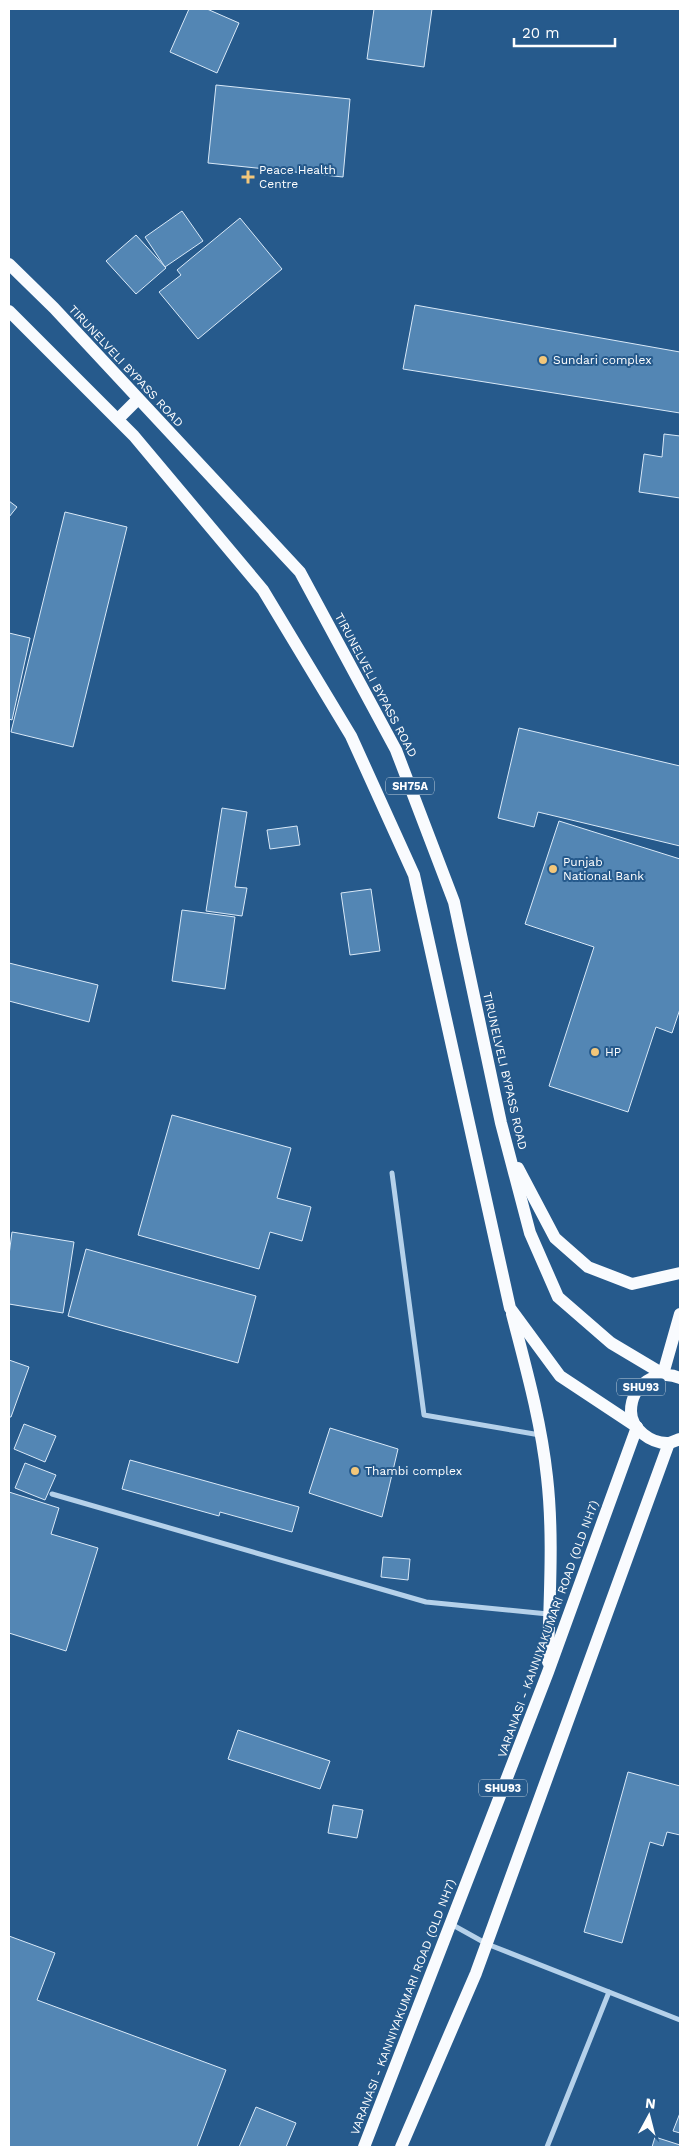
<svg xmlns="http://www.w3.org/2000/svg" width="689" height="2156" viewBox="0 0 689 2156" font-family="'Work Sans',sans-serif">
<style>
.building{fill:#5386b4;stroke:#d9e9f8}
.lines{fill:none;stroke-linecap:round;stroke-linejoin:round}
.minor{stroke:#b5d1ea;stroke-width:5}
.primary{stroke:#f9fbfe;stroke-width:12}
.poi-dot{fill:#f3c77a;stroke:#265a8c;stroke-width:2}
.labels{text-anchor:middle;stroke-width:4;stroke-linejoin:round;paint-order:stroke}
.shield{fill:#265a8c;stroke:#becedc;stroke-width:1}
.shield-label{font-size:11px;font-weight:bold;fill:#fff}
.poi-label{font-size:12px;fill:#fff;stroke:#265a8c;text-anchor:start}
.street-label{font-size:12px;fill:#fff;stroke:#265a8c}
</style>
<rect width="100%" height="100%" fill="#265a8c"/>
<g class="building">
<polygon points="189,9 207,9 239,23 217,73 170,52"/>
<polygon points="374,9 432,9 424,67 367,59"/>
<polygon points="216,85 350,99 343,177 208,163"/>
<polygon points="182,211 203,241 165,267 145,237"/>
<polygon points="240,218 282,269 198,339 159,292 181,275 177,270"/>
<polygon points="136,235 166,268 136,294 106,261"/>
<polygon points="415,305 680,352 680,413 403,369"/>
<polygon points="664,434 680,436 680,498 639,492 644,454 662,457"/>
<polygon points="9,501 17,507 9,517"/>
<polygon points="65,512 127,527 73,747 11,732"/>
<polygon points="9,633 30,638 12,720 9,719"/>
<polygon points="519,728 680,766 680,846 538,812 534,827 498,818"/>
<polygon points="222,808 247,812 235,887 247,888 242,916 206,911"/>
<polygon points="559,821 680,859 680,1009 672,1033 656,1027 628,1112 549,1086 594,947 525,924"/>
<polygon points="297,826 300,845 270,849 267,830"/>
<polygon points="371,889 380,951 350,955 341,893"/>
<polygon points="182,910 235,917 225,989 172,981"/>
<polygon points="9,963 98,985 89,1022 9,1001"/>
<polygon points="172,1115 291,1148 277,1198 311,1207 302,1241 270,1232 259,1269 138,1235"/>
<polygon points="12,1232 74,1242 63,1313 9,1304 9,1255"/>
<polygon points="86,1249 256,1296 238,1363 68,1316"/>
<polygon points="9,1360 29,1367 11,1417 9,1417"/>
<polygon points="24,1424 56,1436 45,1462 14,1449"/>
<polygon points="330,1428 398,1449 382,1517 309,1493"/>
<polygon points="130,1460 299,1507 292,1532 220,1512 219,1516 122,1489"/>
<polygon points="25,1463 56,1475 45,1500 15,1488"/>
<polygon points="9,1492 59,1508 51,1534 98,1548 66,1651 9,1633"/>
<polygon points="383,1557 410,1559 408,1580 381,1577"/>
<polygon points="238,1730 330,1761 320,1789 228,1759"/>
<polygon points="628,1772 680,1786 680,1835 667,1832 663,1846 650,1842 622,1943 584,1932"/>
<polygon points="333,1805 363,1810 357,1838 328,1833"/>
<polygon points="9,1936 55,1953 37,2000 226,2070 197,2147 9,2147"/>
<polygon points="256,2107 296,2123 286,2147 239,2147"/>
<polygon points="680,2113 680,2133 673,2131"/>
<polygon points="655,2137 680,2145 680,2147 652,2147"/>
</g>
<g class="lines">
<g class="minor">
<polyline points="392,1173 424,1415 540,1435"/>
<polyline points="52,1494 426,1602 548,1614"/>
<polyline points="451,1924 487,1944 680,2020"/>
<polyline points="547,2147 609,1992"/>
</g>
<g class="primary">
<polyline points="9,264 54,308 300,572 396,750 454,902 501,1123 530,1233 558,1297 611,1343 663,1374 680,1314"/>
<polyline points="9,311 134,436 263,590 351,736 414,875 510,1308 560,1376 637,1427"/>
<polyline points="118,419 138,399"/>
<polyline points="518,1168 555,1238 588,1267 632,1284 680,1273"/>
<path d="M512,1314C526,1368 541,1421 547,1477C554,1538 549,1601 548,1662"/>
<path d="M680,1378C657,1368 631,1385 631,1411C631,1429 651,1444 669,1443C673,1442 677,1440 680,1439"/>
<polyline points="364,2147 548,1672 637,1427"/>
<polyline points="401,2147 476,1973 669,1443"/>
</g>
</g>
<g class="poi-dot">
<path d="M245.5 169.5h5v5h5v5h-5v5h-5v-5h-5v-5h5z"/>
<circle cx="543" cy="360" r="5"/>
<circle cx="553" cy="869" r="5"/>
<circle cx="595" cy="1052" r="5"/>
<circle cx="355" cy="1471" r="5"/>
</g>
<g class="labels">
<g class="shield">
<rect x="386" y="777.5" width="48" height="17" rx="4"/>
<rect x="617" y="1378.5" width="48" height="17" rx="4"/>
<rect x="479" y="1779.5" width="48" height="17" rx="4"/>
</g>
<g class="shield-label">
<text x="410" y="790">SH75A</text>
<text x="641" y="1391">SHU93</text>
<text x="503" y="1792">SHU93</text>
</g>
<g class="poi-label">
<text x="259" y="174">Peace Health<tspan x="259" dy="14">Centre</tspan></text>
<text x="553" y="364">Sundari complex</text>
<text x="563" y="866">Punjab<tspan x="563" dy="14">National Bank</tspan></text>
<text x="605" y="1056">HP</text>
<text x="365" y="1475">Thambi complex</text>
</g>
<g class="street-label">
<text transform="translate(126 366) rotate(47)" y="4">TIRUNELVELI BYPASS ROAD</text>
<text transform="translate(376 685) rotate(62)" y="4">TIRUNELVELI BYPASS ROAD</text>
<text transform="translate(505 1071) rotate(77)" y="4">TIRUNELVELI BYPASS ROAD</text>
<text transform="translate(548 1629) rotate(-70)" y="4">VARANASI - KANNIYAKUMARI ROAD (OLD NH7)</text>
<text transform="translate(403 2007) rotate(-69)" y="4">VARANASI - KANNIYAKUMARI ROAD (OLD NH7)</text>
</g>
</g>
<rect width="689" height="2156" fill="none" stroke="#ffffff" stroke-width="20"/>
<g transform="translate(649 2116) rotate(7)" stroke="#265a8c" stroke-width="4" paint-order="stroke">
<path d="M0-4L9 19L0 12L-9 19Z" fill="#ffffff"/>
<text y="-8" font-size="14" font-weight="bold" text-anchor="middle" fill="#ffffff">N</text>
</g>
<path d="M514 38v8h101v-8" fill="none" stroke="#ffffff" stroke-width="2.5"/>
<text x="522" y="38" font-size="15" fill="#ffffff" stroke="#265a8c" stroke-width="4" paint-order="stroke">20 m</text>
</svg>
